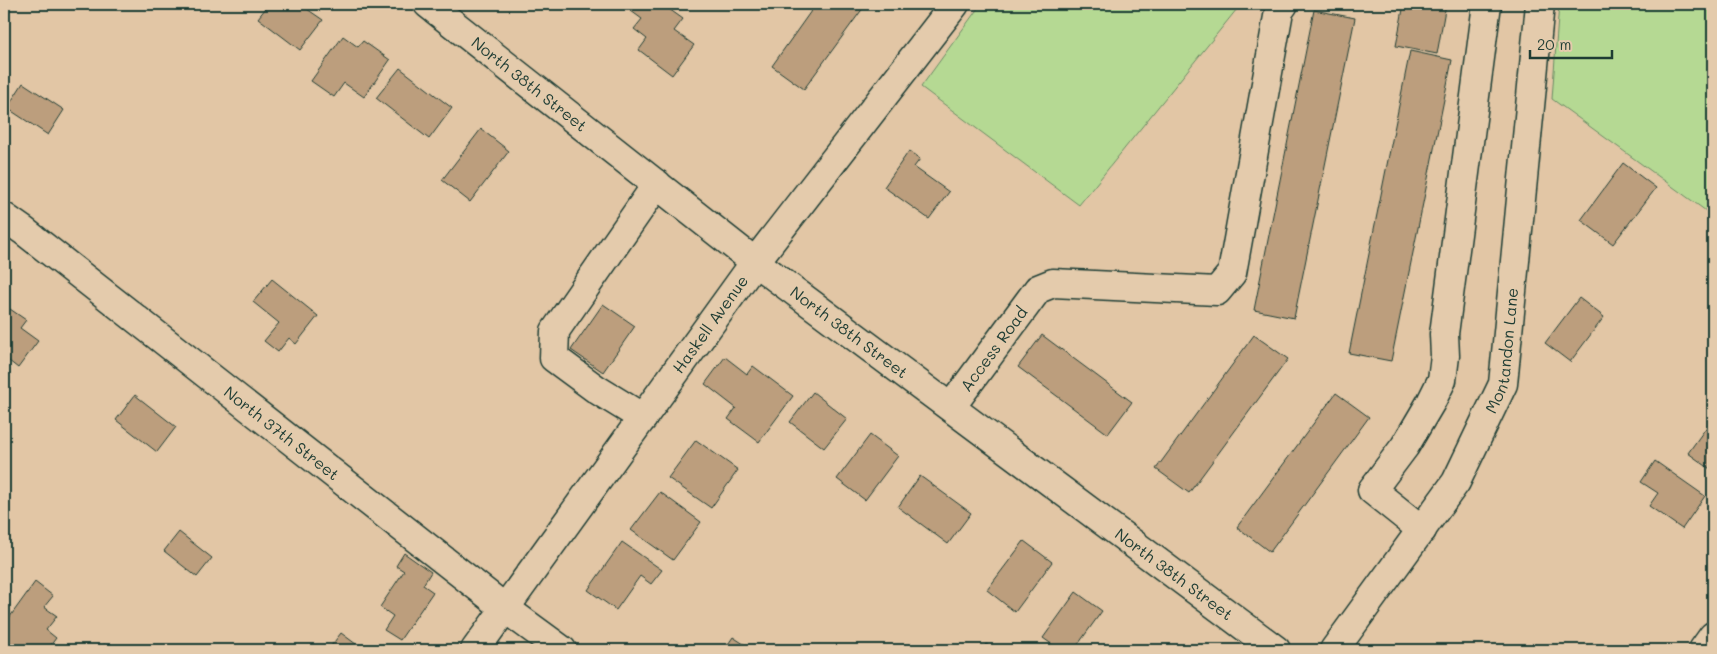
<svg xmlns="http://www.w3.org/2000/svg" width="1717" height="654" viewBox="0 0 1717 654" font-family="Mali,sans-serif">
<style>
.green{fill:#b5d993;stroke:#6a8b64}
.building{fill:#bc9e7d;stroke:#1f3d34}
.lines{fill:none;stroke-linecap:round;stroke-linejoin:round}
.minor-casing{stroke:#1f3d34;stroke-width:31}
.minor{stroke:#e4cbac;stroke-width:28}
.labels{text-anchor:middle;stroke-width:5;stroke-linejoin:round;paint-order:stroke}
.street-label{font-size:16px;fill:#1f3d34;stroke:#e4cbac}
</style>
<rect width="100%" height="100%" fill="#e2c6a5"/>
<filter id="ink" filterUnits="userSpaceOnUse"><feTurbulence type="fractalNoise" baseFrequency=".02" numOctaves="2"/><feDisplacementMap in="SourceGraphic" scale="10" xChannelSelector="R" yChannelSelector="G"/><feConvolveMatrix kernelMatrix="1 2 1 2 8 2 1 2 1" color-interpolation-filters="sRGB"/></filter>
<g filter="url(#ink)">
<g class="green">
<polygon points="981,4 1241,4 1079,205 921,87"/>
<polygon points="1559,4 1713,4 1713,216 1552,99"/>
</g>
<g class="building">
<polygon points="269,4 311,4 307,9 323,20 300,50 258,18"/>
<polygon points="636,4 662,4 683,19 674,31 694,45 672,75 639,50 647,39 634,29 642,19 631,11"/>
<polygon points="801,4 866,4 804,89 772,66 811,11"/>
<polygon points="1404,4 1446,4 1437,54 1396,46"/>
<polygon points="1314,10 1355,18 1294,318 1254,310"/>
<polygon points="343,36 358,47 363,41 390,60 364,97 344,83 334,97 311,81"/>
<polygon points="1410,51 1452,60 1391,361 1349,353"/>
<polygon points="400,68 452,108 429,139 376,98"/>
<polygon points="23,83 64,110 48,135 7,108"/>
<polygon points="481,129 509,151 470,202 442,180"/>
<polygon points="909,151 920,159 914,167 949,192 929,219 884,187"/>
<polygon points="1623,163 1656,188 1613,244 1581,220"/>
<polygon points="272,279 318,316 296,344 289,338 278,352 264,341 279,323 253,302"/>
<polygon points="1579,298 1604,317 1570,362 1545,343"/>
<polygon points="603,304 635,326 603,372 571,350"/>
<polygon points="10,309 26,320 20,328 38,341 18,368 4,357 4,317"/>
<polygon points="1042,335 1132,402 1108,434 1018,367"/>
<polygon points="1254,335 1288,359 1189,493 1156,469"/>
<polygon points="725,357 747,374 753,366 793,396 759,442 728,419 736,408 705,384"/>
<polygon points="813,392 847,419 824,448 790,422"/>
<polygon points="1336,393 1369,417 1270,552 1237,527"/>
<polygon points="135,395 176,427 157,452 116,420"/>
<polygon points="1713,418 1713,471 1688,453"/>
<polygon points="870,435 898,456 865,500 837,479"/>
<polygon points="696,440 738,470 711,508 668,478"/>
<polygon points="1655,461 1705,496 1682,529 1649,506 1658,493 1641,482"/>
<polygon points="920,476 971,513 948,544 898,507"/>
<polygon points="660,492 701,522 673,560 631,530"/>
<polygon points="179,532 212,558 197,577 164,551"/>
<polygon points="1024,541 1052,562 1015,612 987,590"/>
<polygon points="622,542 662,570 651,584 640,576 616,610 588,590"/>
<polygon points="404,553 431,572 423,585 433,592 400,640 384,630 393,616 380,607 404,571 396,566"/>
<polygon points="35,582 53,596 44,607 57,616 46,630 56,638 47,650 17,650 4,640 4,625"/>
<polygon points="1076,592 1102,611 1074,650 1060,650 1043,638"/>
<polygon points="341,633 364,650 328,650"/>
<polygon points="733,637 753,650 724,650"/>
<polygon points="104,644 112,650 100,650"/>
<polygon points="986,644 996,650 981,650"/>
</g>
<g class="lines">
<defs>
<g id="minor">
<path id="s1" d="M428,4L755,262L1276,650"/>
<path id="s2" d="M4,217L24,231L506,609L562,650"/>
<path id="s3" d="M951,407L1038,289L1053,283L1217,291L1232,273L1279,11L1284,4"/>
<polyline points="643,418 596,389 554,358 555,331 657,184"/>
<polyline points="1422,530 1372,490 1405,446 1431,402 1442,380 1445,356 1444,334 1487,4"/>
<path id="s4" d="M475,650L755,262L955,4"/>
<path id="s5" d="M1334,650L1456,482L1503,384L1540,4"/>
<polyline points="1703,650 1713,636"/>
</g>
</defs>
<use href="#minor" class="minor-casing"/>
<use href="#minor" class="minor"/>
</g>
</g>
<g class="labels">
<g class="street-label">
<text dy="6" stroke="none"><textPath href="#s1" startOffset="129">North 38th Street</textPath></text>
<text dy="6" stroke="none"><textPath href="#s4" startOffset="402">Haskell Avenue</textPath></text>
<text dy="6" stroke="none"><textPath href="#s1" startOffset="534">North 38th Street</textPath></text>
<text dy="6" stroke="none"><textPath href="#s3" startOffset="72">Access Road</textPath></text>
<text dy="6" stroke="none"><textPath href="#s5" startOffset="349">Montandon Lane</textPath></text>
<text dy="6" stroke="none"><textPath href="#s2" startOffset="352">North 37th Street</textPath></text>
<text dy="6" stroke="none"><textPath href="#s1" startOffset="939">North 38th Street</textPath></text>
</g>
</g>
<rect width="1717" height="654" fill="none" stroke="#e4cbac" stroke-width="20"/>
<rect x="10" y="10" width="1697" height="634" fill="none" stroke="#1f3d34" stroke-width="2" filter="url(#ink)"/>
<path d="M1530 50v8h82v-8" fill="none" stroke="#1f3d34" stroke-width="2.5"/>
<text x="1537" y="50" font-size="15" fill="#1f3d34" stroke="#e4cbac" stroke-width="4" paint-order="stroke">20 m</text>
</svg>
